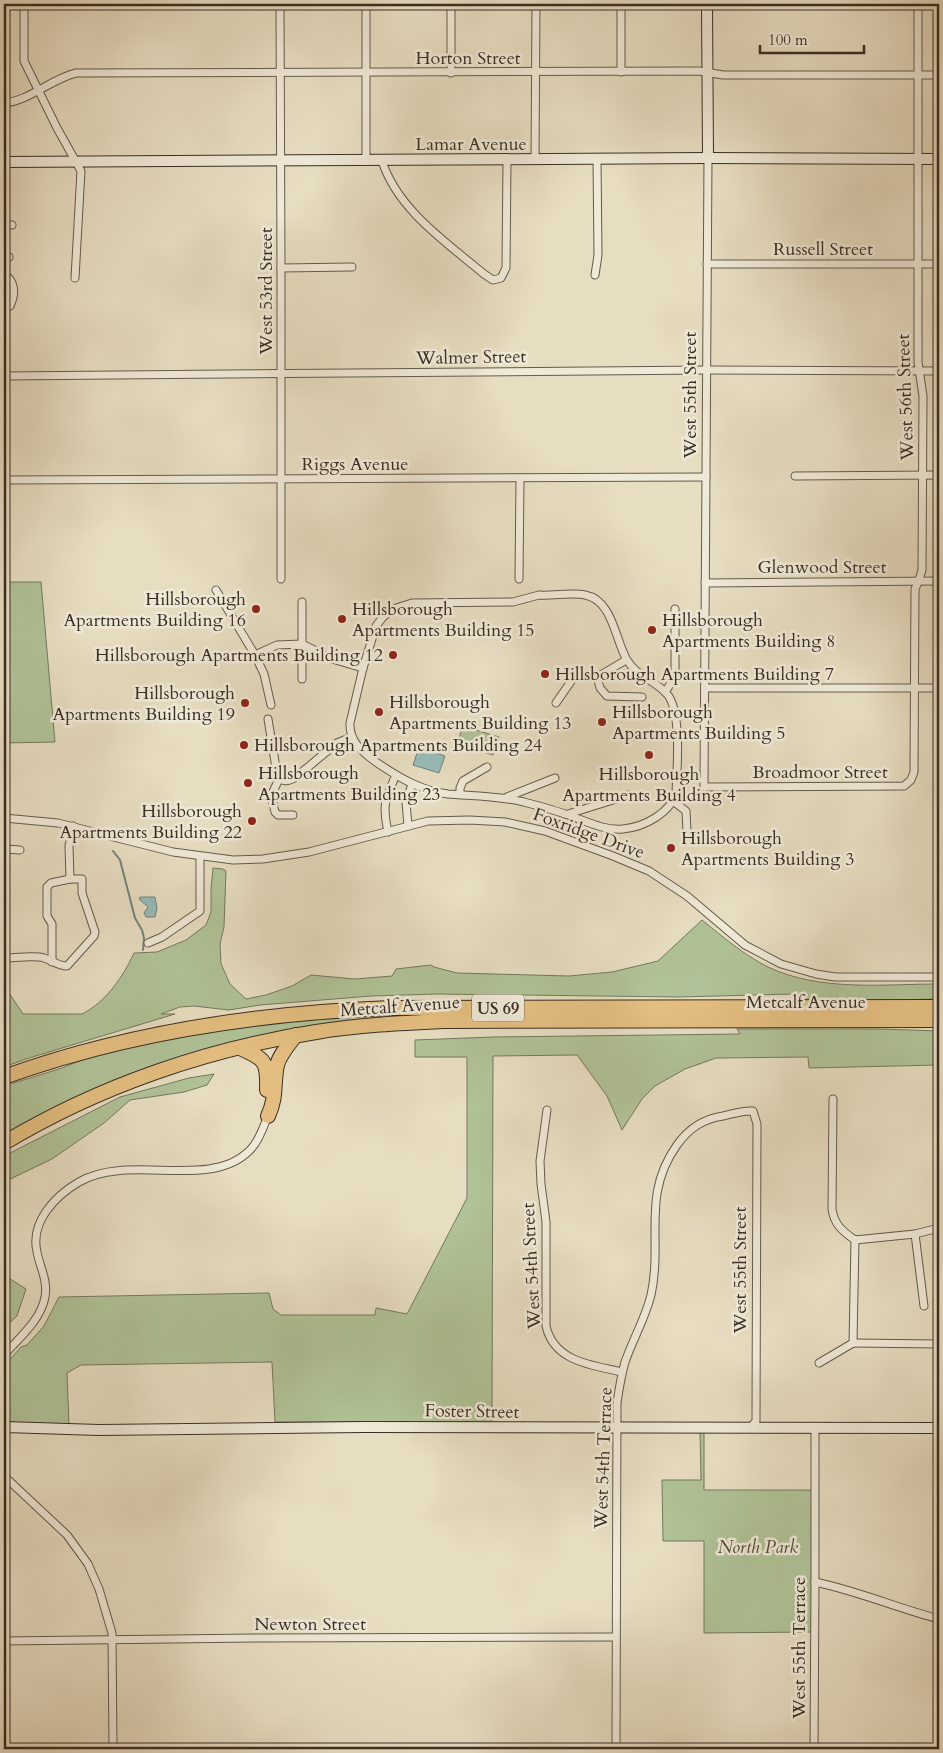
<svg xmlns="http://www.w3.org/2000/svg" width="943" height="1753" viewBox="0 0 943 1753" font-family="Cardo,serif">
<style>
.green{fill:#b0c297;stroke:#75785e}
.water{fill:#98bbb9;stroke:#72837d}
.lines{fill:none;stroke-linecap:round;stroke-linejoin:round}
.stream{stroke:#72837d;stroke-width:2}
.street-casing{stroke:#655a4b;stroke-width:9}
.secondary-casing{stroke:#3a2e24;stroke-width:12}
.highway-casing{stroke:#3a2e24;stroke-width:16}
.street{stroke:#efe9d7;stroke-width:7}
.secondary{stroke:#efe9d7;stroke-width:10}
.highway{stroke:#e4be80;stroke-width:14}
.poi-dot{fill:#8f2418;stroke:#efe9d7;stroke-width:2}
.labels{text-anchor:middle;stroke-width:5;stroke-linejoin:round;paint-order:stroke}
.shield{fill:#efe9d7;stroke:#70665a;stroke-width:1}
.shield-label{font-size:16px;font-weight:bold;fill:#3a2e24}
.street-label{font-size:18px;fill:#3a2e24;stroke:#efe9d7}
.poi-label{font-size:18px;fill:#3a2e24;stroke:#efe9d7;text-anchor:start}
.park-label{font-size:18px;font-style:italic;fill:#524c3b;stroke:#efe9d7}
</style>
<rect width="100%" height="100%" fill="#e7ddc1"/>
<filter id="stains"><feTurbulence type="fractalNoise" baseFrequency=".004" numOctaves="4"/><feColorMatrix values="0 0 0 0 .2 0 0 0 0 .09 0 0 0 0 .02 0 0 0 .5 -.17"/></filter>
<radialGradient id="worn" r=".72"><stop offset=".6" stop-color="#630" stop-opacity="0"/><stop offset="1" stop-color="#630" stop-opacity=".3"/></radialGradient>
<g class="green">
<polygon points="4,582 41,582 55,742 4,743"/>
<polygon points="463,726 499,737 493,755 457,744"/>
<path d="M213,868L223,869L226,871L224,927L220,944L221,964L230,984L246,999L266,995L292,986L311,975L355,979L392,976L396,969L431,965L434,967L457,973L569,976L612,972L658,961L702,920C723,937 744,955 768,967C821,992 883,984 939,984V999L794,1002V994L679,997L438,994L371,996L260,1005L229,1010L194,1006L180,1007L161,1014H175L29,1058L4,1067V976L8,978L9,993L23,1014H82C106,1002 123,977 134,953L157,952L186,940L206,925L211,912V889Z"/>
<polygon points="399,1013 478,1017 237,1044 4,1137 4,1086 62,1068 99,1053 158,1039 261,1022"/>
<polygon points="737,1029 880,1029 939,1031 939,1065 809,1068 808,1057 716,1058 685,1069 655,1086 642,1099 622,1130 607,1096 577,1055 493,1056 492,1422 275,1422 272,1362 81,1365 67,1373 69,1425 4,1425 4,1366 21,1347 27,1345 44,1326 59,1297 269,1293 273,1309 281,1315 375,1315 376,1308 407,1314 467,1198 467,1057 415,1057 415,1040 493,1037 740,1034"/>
<polygon points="214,1074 207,1085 184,1092 130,1100 104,1123 52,1159 4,1182 4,1157 10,1153 120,1097 189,1078"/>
<polygon points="4,1275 26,1289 17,1316 4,1328"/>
<polygon points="700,1431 704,1431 704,1490 812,1490 812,1632 704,1633 704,1541 663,1541 662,1480 701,1480"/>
</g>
<g class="water">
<polygon points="419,747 445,756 439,773 413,765"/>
<polygon points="140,897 155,897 157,908 155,917 146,917 144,913 148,907 139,899"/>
</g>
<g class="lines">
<polyline class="stream" points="113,851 120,860 135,918 142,930 144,938 143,950"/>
<defs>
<g id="street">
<polyline points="15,4 24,5"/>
<polyline points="24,4 24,61 57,128 81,171 75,278"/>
<polyline points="280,4 281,268 281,579"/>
<polyline points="621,4 621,72"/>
<polyline points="451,73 451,4"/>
<path d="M4,103C29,101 51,79 76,73L699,71L723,75H939"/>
<polyline points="708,158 704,787 904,786 911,780 914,772 915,589 919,580 922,570 923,396 918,362 918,4"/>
<polyline points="535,160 536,4"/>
<polyline points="366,161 366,4"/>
<path d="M382,161C398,210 446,242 484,274L493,280L501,278L506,268L507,160"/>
<polyline points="4,225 12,225"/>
<polyline points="4,257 9,257"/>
<polyline points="707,264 939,264"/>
<polyline points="281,268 352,267"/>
<path d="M4,274C15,281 16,293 10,306L4,308"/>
<polyline points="595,275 598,255 597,159"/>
<polyline points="4,376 706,370 939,371"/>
<polyline points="795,476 939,475"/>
<polyline points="4,480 706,477"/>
<polyline points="519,579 520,478"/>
<polyline points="705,583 939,581"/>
<polyline points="216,590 255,655 277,645 302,644 332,659 363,668"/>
<path d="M539,595C554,596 571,592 585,595C613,600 615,640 627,660C636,676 655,680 667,694C682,711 677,769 676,792C671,813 644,827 623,829C604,831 586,821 568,815C554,810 539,806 524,802C499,796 474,796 448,794C421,791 398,777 376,762C362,752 349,741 350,723L363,668L376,626L383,617L393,609L412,603L513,602Z"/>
<polyline points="255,655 264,674 271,705"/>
<polyline points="597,676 600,688 607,696 642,697"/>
<polyline points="302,679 302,602"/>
<polyline points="705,688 939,688"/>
<polyline points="665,692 675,677 675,609"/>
<polyline points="556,703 574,677 599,676 626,660"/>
<path d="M268,719L277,774C281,783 288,782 296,777L337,743L352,737"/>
<polyline points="279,779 271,796 275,812 278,815 293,815"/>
<polyline points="460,794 460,788 463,781 487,767"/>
<polyline points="507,797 555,778"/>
<polyline points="673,801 686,811 687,831"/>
<polyline points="568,814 629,795"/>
<polyline points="4,818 58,823 173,852 233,860 263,859 309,852 428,821 470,820 505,822 545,831 613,856 649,871 687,896 745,945 781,964 816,974 835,977 939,977"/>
<polyline points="408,826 406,802 412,784"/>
<path d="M388,832C382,804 385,800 396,775"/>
<polyline points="4,849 20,850"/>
<polyline points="148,943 162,937 200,911 200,857"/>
<path d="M4,958C14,958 35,955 44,958C52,960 58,966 67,966L94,936L95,932L82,893V879H70L69,846L73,826"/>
<polyline points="52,962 52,924 47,916 47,887 51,883 70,879"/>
<path d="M833,1099L832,1209C834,1224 842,1231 855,1240L853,1343"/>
<path d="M547,1110L540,1161L541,1184L546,1222V1326C554,1362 592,1365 622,1372"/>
<polyline points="915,1234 924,1306"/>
<polyline points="855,1240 915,1234 939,1228"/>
<polyline points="853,1343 939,1344"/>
<path d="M4,1355C19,1338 41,1320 45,1297C48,1280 40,1268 37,1252C30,1222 55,1196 79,1182C128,1153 208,1190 248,1152C258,1143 263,1128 268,1116"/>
<polyline points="819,1363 853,1343"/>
<polyline points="4,1476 67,1535 88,1564 99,1589 112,1633 113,1749"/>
<path d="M815,1582C858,1591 897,1608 939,1619"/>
<polyline points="4,1641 255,1638 615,1637"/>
<path d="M616,1749L617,1403C619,1389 621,1376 625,1362C633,1339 645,1319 651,1295C663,1241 641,1195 677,1145C689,1128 703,1119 723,1116C733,1114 743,1110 753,1111L757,1124L756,1421L751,1427"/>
<polyline points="814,1749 815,1582 815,1428"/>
</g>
<g id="secondary">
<polyline points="707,4 708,158"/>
<polyline points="4,162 708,158 939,159"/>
<polyline points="4,1427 99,1430 362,1427 939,1428"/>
</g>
<g id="highway">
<path d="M240,1048C265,1059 268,1061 267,1090"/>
<path d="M4,1077C128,1032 258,1013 390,1008L939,1007"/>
<path d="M268,1116C277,1097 273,1084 277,1065C280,1054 289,1044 296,1035"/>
<path d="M4,1143C99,1086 207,1049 316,1032C358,1025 401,1023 444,1021L939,1020"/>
</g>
</defs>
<use href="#street" class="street-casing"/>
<use href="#secondary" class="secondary-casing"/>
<use href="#highway" class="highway-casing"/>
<use href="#street" class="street"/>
<use href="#secondary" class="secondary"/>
<use href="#highway" class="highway"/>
</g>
<g class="poi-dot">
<circle cx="256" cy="609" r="5"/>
<circle cx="342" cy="619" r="5"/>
<circle cx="652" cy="630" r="5"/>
<circle cx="393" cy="655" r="5"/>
<circle cx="545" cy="674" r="5"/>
<circle cx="245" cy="703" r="5"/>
<circle cx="379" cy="712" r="5"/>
<circle cx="602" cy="722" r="5"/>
<circle cx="244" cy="745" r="5"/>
<circle cx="649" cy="755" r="5"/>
<circle cx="248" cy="783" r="5"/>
<circle cx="252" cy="821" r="5"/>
<circle cx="671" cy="848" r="5"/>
</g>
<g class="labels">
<rect class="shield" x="472" y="994.5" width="52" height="27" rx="4"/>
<g class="shield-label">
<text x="498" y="1014">US 69</text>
</g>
<g class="street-label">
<text x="468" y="64">Horton Street</text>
<text x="471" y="150">Lamar Avenue</text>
<text x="823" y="255">Russell Street</text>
<text transform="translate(266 291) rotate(-90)" y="6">West 53rd Street</text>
<text transform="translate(471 357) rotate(-1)" y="6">Walmer Street</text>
<text transform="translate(690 395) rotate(-90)" y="6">West 55th Street</text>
<text transform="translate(905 397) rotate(-92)" y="6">West 56th Street</text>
<text x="355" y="470">Riggs Avenue</text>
<text x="822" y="573">Glenwood Street</text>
<text x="820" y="778">Broadmoor Street</text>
<text transform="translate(589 833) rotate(20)" y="6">Foxridge Drive</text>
<text x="806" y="1008">Metcalf Avenue</text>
<text transform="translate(400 1006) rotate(-4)" y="6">Metcalf Avenue</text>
<text transform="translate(531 1266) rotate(-93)" y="6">West 54th Street</text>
<text transform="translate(740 1270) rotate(-90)" y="6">West 55th Street</text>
<text transform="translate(472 1411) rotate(1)" y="6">Foster Street</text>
<text transform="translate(603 1458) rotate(-88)" y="6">West 54th Terrace</text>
<text x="310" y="1630">Newton Street</text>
<text transform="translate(799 1648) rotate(-90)" y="6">West 55th Terrace</text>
</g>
<g class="poi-label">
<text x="246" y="605" text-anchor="end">Hillsborough<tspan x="246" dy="21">Apartments Building 16</tspan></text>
<text x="352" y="615">Hillsborough<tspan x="352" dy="21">Apartments Building 15</tspan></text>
<text x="662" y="626">Hillsborough<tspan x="662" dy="21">Apartments Building 8</tspan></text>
<text x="383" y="661" text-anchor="end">Hillsborough Apartments Building 12</text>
<text x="555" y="680">Hillsborough Apartments Building 7</text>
<text x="235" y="699" text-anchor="end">Hillsborough<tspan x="235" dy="21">Apartments Building 19</tspan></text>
<text x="389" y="708">Hillsborough<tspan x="389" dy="21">Apartments Building 13</tspan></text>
<text x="612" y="718">Hillsborough<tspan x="612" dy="21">Apartments Building 5</tspan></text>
<text x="254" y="751">Hillsborough Apartments Building 24</text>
<text x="258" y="779">Hillsborough<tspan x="258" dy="21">Apartments Building 23</tspan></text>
<text x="649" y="780" text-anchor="middle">Hillsborough<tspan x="649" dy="21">Apartments Building 4</tspan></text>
<text x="242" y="817" text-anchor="end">Hillsborough<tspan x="242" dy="21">Apartments Building 22</tspan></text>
<text x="681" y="844">Hillsborough<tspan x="681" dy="21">Apartments Building 3</tspan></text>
</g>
<g class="park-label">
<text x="758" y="1553">North Park</text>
</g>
</g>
<rect width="943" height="1753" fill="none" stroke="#e7ddc1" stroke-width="20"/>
<rect x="5" y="5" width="933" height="1743" fill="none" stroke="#3a2e24" stroke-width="2.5"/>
<rect x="10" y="10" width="923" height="1733" fill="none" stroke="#3a2e24"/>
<path d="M760 45v8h104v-8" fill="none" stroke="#3a2e24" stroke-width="2.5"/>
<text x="768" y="45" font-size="15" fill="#3a2e24" stroke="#efe9d7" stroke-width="4" paint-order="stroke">100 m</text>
<rect width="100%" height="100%" filter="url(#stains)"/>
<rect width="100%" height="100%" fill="url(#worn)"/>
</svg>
